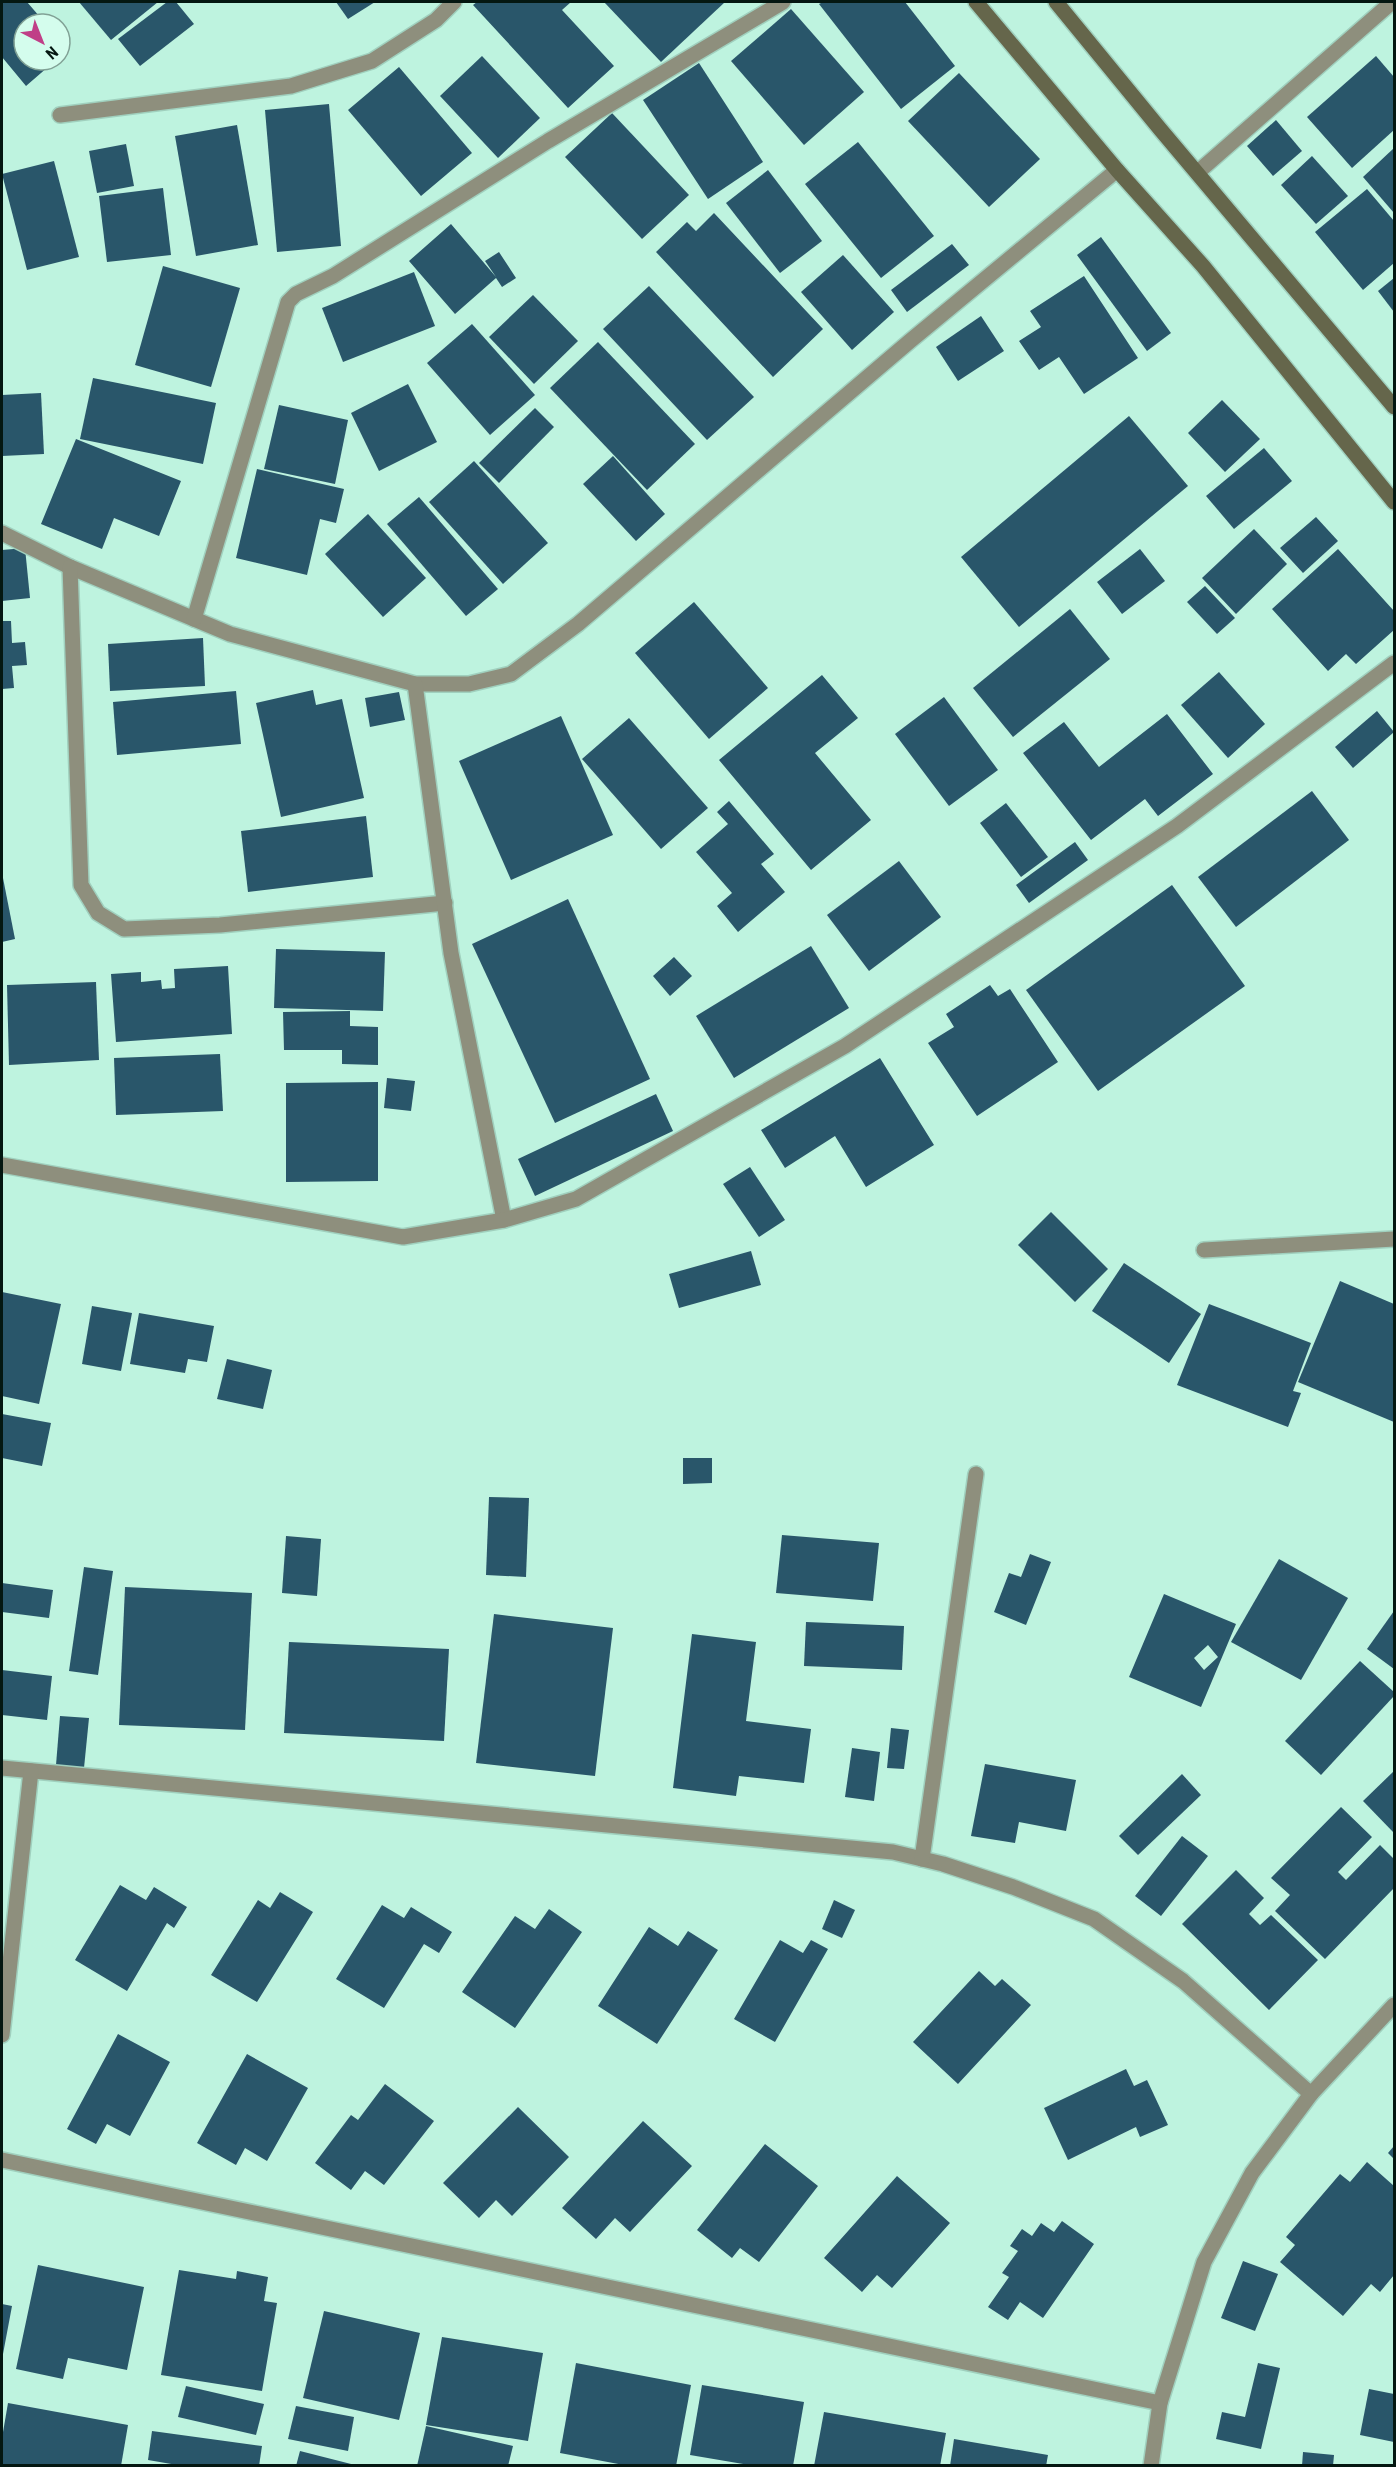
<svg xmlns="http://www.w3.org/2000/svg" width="1396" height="2467" viewBox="0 0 1396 2467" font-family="'Roboto Condensed',sans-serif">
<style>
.building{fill:#29566a;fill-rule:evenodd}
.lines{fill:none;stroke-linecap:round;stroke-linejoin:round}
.minor-casing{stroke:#a0d0be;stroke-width:18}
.secondary-casing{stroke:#a0d0be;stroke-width:18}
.minor{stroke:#8e8f7d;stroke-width:15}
.secondary{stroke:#65664b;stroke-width:15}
</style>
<rect width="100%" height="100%" fill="#bef3df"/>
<g class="building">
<polygon points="2,2 27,2 46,24 24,24 24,60 56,60 26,86 2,57"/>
<polygon points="79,2 158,2 111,40"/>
<polygon points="167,2 176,2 194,24 140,66 118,39"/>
<polygon points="336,2 375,2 348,19"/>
<polygon points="477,2 571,2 562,10 614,66 568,108 473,5"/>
<polygon points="604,2 725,2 661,62"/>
<polygon points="823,2 905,2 955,66 901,109 819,4"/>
<polygon points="791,9 864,92 804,145 731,61"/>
<polygon points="60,40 68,49 60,56"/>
<polygon points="482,56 540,118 498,158 440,96"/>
<polygon points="1376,56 1394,77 1394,130 1352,168 1307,117"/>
<polygon points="699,63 763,162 708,199 643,100"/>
<polygon points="399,67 472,153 421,196 348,110"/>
<polygon points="959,73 1040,159 989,207 908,121"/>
<polygon points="329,104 341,246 277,252 265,110"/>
<polygon points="612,113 689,195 642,239 565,157"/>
<polygon points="1276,120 1302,151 1273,176 1247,146"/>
<polygon points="237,125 258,245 196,256 175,136"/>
<polygon points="858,142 934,236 881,278 805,184"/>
<polygon points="126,144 134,186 97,193 89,151"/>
<polygon points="1394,148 1394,213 1363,177"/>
<polygon points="1312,156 1348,196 1316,224 1281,185"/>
<polygon points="54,161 79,257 27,270 2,174"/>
<polygon points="768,170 822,241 780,273 726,203"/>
<polygon points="163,188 171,255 107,262 99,196"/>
<polygon points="1367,189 1394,221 1394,263 1363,290 1315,232"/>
<polygon points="714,213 823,329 773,377 656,252 687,222 696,231"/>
<polygon points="451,224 496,277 485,261 499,252 516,278 502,287 496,278 455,314 409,261"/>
<polygon points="1101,237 1171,333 1147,351 1077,255"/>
<polygon points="952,244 969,265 907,312 891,290"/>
<polygon points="843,255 894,312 852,350 801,292"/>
<polygon points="163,266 240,288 211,387 135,365"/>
<polygon points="414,272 435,326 343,362 322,308"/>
<polygon points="1084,276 1138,358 1084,394 1059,357 1039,370 1019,341 1041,327 1030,311"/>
<polygon points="1394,278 1394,312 1378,291"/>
<polygon points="649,286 754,397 707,440 603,329"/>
<polygon points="533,295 578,341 534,384 489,337"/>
<polygon points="981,316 1004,351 958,381 936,347"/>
<polygon points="472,324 535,395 490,435 427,363"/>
<polygon points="598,342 695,444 647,490 550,388"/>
<polygon points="93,378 216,403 203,464 80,439"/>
<polygon points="408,384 437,442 379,471 351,413"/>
<polygon points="41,393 44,454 2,456 2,395"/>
<polygon points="1222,400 1260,439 1225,472 1188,433"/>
<polygon points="279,405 348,420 335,484 264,469"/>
<polygon points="535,408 554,427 499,483 479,463"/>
<polygon points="1129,416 1188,486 1019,627 961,557"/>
<polygon points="76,439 181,481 159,536 114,518 102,549 41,524"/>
<polygon points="1264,448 1292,481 1234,529 1206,496"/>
<polygon points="613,456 665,514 636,541 583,484"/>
<polygon points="474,461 548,543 503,584 429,502"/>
<polygon points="257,469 344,489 336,523 320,519 307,575 236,558"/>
<polygon points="419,497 498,589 466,616 387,524"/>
<polygon points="368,514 426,578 383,617 325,554"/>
<polygon points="1316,517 1338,541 1303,573 1280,548"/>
<polygon points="1254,529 1287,564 1236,614 1202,578"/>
<polygon points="25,548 30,598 2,601 2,550"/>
<polygon points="1140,549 1165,581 1122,614 1097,582"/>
<polygon points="1338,549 1394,611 1394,630 1356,664 1346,654 1328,671 1272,609"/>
<polygon points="1205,586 1235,618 1217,634 1187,602"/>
<polygon points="694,602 768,688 709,739 635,653"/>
<polygon points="1070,609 1110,659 1013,737 973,688"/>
<polygon points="2,621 11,621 12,643 25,642 27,665 12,666 14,688 2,689"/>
<polygon points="203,638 205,686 110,691 108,644"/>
<polygon points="1219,672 1265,724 1228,758 1181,705"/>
<polygon points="822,675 858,718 815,753 871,820 811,870 719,760"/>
<polygon points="313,690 316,705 342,699 364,798 281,817 256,703"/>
<polygon points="236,691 241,744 117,755 113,702"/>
<polygon points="399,692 405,720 370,727 365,698"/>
<polygon points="944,697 998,770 949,806 895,734"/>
<polygon points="1377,711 1394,732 1353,768 1335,747"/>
<polygon points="1167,714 1213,774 1158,816 1145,799 1091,840 1023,753 1064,722 1099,767"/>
<polygon points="561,716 613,835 511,880 459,761"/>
<polygon points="629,718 708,808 661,849 582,759"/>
<polygon points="1312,791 1349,840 1236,927 1198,877"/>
<polygon points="729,801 774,854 761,864 785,892 738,932 717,906 732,893 696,852 728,824 717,812"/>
<polygon points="1006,803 1048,857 1021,877 980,823"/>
<polygon points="366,816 373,877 248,892 241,831"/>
<polygon points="1075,842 1088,860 1029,903 1016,885"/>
<polygon points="899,861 941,917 869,971 827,915"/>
<polygon points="2,873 15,939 2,942"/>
<polygon points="1172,885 1245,986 1098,1091 1026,990"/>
<polygon points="568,899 650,1079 555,1123 472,944"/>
<polygon points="811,946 849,1008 734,1078 696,1016"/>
<polygon points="276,949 385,952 383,1011 274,1008"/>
<polygon points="674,957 692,976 670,996 653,976"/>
<polygon points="228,966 232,1034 116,1042 111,974 141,972 141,982 161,980 162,989 175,988 174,969"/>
<polygon points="96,982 99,1060 9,1065 7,985"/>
<polygon points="990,985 998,996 1010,989 1058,1062 977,1116 928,1043 954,1027 946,1014"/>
<polygon points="350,1011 350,1026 378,1027 378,1065 342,1064 342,1050 284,1050 283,1012"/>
<polygon points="220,1054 223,1111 116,1115 114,1058"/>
<polygon points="880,1058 934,1145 866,1187 835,1136 785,1168 761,1130"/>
<polygon points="387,1078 415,1081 411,1111 384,1108"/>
<polygon points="378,1082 378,1181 286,1182 286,1083"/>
<polygon points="656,1094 673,1131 535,1196 518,1159"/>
<polygon points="750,1167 785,1220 759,1237 723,1184"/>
<polygon points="1051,1212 1108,1269 1075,1302 1018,1245"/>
<polygon points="751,1251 761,1285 679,1308 669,1274"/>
<polygon points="1124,1263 1201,1314 1169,1363 1092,1311"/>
<polygon points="1340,1281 1394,1304 1394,1422 1298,1382"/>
<polygon points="2,1292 61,1304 39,1404 2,1396"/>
<polygon points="1209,1304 1311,1343 1293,1391 1301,1393 1288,1427 1177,1385"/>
<polygon points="92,1306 132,1313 121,1371 82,1364"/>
<polygon points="139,1313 214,1326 207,1362 188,1359 185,1373 130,1364"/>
<polygon points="227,1359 272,1370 263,1409 217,1399"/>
<polygon points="2,1414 51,1423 42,1466 2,1458"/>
<polygon points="683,1458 712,1458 712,1483 683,1484"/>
<polygon points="489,1497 529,1498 526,1577 486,1575"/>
<polygon points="782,1535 879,1543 873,1601 776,1593"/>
<polygon points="286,1536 321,1539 317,1596 282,1593"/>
<polygon points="1030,1554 1051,1562 1026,1625 994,1612 1009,1573 1021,1577"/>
<polygon points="1279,1559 1348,1598 1301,1680 1231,1642"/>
<polygon points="84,1567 113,1571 98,1675 69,1671"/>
<polygon points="2,1583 53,1590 49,1618 2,1612"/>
<polygon points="125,1587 252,1593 245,1730 119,1725"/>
<path d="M1164,1594L1236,1624L1201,1707L1129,1677ZM1208,1645L1218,1657L1204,1670L1194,1658Z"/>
<polygon points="1394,1611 1394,1669 1367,1649"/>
<polygon points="494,1614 613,1628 595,1776 476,1763"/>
<polygon points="806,1622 904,1626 902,1670 804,1666"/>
<polygon points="692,1634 756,1642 746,1721 811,1729 804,1783 739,1776 736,1796 673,1788"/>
<polygon points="289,1642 449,1649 444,1741 284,1733"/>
<polygon points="1360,1661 1394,1692 1394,1696 1321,1775 1285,1741"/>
<polygon points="2,1670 52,1676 47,1720 2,1715"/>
<polygon points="60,1716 89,1718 84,1768 56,1765"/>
<polygon points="891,1728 909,1730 904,1769 887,1768"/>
<polygon points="852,1748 880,1752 874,1801 845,1797"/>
<polygon points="985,1764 1076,1780 1066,1831 1019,1822 1015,1843 971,1836"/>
<polygon points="1394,1771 1394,1833 1363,1801"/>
<polygon points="1182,1774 1201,1795 1138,1855 1119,1836"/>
<polygon points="1341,1807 1372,1837 1338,1872 1346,1880 1380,1845 1394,1859 1394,1888 1325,1959 1275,1911 1290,1895 1271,1878"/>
<polygon points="1182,1836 1208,1856 1161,1916 1135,1896"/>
<polygon points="1236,1870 1264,1898 1249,1914 1260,1925 1271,1915 1318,1960 1269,2010 1182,1924"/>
<polygon points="120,1885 146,1900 154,1887 187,1907 174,1928 167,1923 127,1991 75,1960"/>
<polygon points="280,1892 313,1912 257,2002 211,1975 258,1900 270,1908"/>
<polygon points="834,1900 855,1910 842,1938 822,1929"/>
<polygon points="382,1905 404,1918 411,1907 452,1932 439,1953 424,1944 384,2008 336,1979"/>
<polygon points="549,1909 582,1932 515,2028 462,1992 515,1916 535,1929"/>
<polygon points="649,1927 678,1946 688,1931 718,1950 657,2044 598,2006"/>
<polygon points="780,1940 803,1953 811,1940 828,1949 775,2042 734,2019"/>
<polygon points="979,1971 995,1986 1002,1979 1031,2005 958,2084 913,2042"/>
<polygon points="118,2034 170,2062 130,2136 107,2124 96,2144 67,2129"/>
<polygon points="247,2054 308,2088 267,2161 245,2148 236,2165 197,2143"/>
<polygon points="1126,2069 1134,2086 1147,2080 1168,2125 1140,2137 1136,2127 1068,2160 1044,2108"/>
<polygon points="385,2084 434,2121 384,2185 365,2171 351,2190 315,2163 351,2115 358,2120"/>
<polygon points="518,2107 569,2157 512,2216 496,2200 479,2218 443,2183"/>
<polygon points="643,2121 692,2166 630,2232 615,2218 596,2239 562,2208"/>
<polygon points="765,2144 818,2186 759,2262 740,2248 732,2258 697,2230"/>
<polygon points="1394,2146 1394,2159 1388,2153"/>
<polygon points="1367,2162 1394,2186 1394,2275 1380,2292 1371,2284 1343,2316 1280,2262 1295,2245 1286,2237 1340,2174 1350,2182"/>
<polygon points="897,2176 950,2223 892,2288 877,2275 862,2292 824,2258"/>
<polygon points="1062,2221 1094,2244 1043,2318 1020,2302 1008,2320 988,2307 1009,2277 1002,2273 1018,2251 1010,2246 1022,2229 1032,2236 1041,2223 1054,2232"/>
<polygon points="1243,2261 1278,2274 1255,2331 1221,2318"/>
<polygon points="38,2265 144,2287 127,2370 68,2358 63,2379 16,2369"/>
<polygon points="179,2270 236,2279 237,2271 268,2277 264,2301 277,2303 262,2391 161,2375"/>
<polygon points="2,2304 12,2306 3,2354 2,2353"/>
<polygon points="324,2311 420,2333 399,2420 303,2398"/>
<polygon points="442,2337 543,2353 528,2441 426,2425"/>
<polygon points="576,2363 691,2385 676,2466 629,2466 560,2453"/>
<polygon points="1258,2363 1280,2368 1261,2449 1216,2439 1222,2412 1245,2417"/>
<polygon points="702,2385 804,2402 793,2466 755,2466 690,2455"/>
<polygon points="186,2386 264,2404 256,2435 178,2417"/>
<polygon points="1369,2389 1394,2394 1394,2442 1360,2435"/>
<polygon points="8,2403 128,2425 121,2466 2,2466 2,2438"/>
<polygon points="296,2406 354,2417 348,2451 288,2439"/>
<polygon points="824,2412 946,2433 940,2466 814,2466"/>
<polygon points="426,2426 513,2446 508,2466 417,2466"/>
<polygon points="152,2431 262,2446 259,2466 183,2466 148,2460"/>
<polygon points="954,2439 1048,2455 1046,2466 950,2466"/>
<polygon points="300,2451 355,2465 355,2466 296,2466"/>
<polygon points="1303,2452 1334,2455 1333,2466 1302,2466"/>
</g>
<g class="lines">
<defs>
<g id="minor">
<polyline points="60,115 291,86 372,61 436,20 454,2"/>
<polyline points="1198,172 1392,2"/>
<polyline points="2,533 70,567 230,634 415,684 469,684 511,674 578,624 910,341 1117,170"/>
<polyline points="70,567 81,885 98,913 124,929 220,925 445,903"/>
<polyline points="194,619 288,302 296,294 333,276 548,141 783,2"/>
<polyline points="415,684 451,953 504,1220"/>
<polyline points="2,1165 403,1237 504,1220 576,1199 845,1046 1177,826 1394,663"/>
<polyline points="1204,1250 1394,1239"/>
<polyline points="2,1768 893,1852 943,1864 1013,1887 1094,1919 1183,1981 1311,2094"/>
<polyline points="922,1859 976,1474"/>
<polyline points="2,2035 31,1771"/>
<polyline points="2,2160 1160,2403"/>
<polyline points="1151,2466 1160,2403 1204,2262 1252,2173 1311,2094 1394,2005"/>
</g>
<g id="secondary">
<polyline points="976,2 1117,170 1203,266 1394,502"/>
<polyline points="1056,2 1160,129 1394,407"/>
</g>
</defs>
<use href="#minor" class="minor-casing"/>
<use href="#secondary" class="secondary-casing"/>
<use href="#minor" class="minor"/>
<use href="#secondary" class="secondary"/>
</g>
<rect width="1396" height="2467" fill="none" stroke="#041711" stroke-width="6"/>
<g transform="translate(42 42) rotate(138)"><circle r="28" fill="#d4fded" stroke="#81a195" stroke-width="1.5"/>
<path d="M0-4.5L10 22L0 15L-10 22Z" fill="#c03f87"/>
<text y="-9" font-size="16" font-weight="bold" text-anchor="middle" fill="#041711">N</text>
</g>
</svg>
